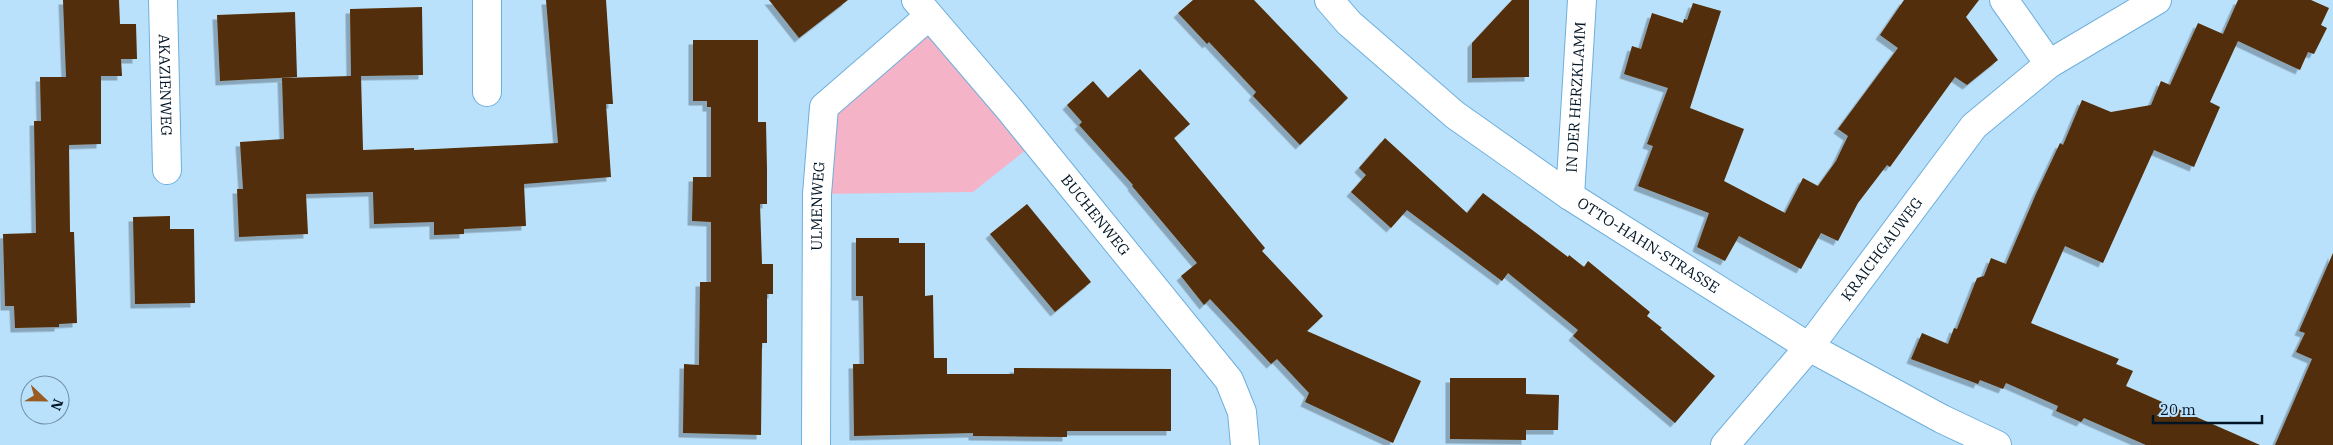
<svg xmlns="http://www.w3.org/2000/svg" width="2333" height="445" viewBox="0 0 2333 445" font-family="'IBM Plex Serif',serif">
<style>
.green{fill:#f5b3c7}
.building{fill:#532d07;filter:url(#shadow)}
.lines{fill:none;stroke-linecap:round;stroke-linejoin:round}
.minor-casing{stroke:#6eafdb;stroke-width:30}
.minor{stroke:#fff;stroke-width:28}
.labels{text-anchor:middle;stroke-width:5;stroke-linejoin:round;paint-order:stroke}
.street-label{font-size:15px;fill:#001424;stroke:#bae1fc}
</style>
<defs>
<filter id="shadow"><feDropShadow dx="-4.5" dy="4.5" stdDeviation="0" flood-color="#0004"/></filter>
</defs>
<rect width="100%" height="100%" fill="#bae1fc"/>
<polygon class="green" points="929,16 1036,142 973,192 817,194 824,107"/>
<g class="building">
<polygon points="63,0 119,0 120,24 136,24 137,59 121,59 122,76 101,76 101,144 69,145 70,232 74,232 77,323 59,324 59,327 15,328 14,306 5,306 3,234 36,233 34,121 41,121 40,77 66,77"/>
<polygon points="546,0 606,0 613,104 606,104 611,177 524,184 526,226 464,229 464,234 434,235 434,222 374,224 373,192 306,194 308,234 239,237 237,189 243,189 240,142 284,139 282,78 351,76 350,9 422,7 423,75 361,76 363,150 414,148 414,150 558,143"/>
<polygon points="769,0 848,0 799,38"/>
<polygon points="1193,0 1254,0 1348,98 1300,145 1253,96 1256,92 1209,42 1207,44 1178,13"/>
<polygon points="1512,0 1529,0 1529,77 1472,78 1472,43"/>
<polygon points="1904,0 1979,0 1966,17 1998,60 1967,85 1955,77 1890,167 1887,165 1858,203 1838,241 1821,233 1801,269 1739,236 1725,261 1697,247 1709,213 1638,186 1653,146 1647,144 1668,88 1624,74 1632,46 1641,49 1652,13 1683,23 1684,19 1687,20 1693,3 1721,11 1690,108 1744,129 1724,181 1785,213 1803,178 1818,186 1836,161 1848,136 1838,129 1898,48 1880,35"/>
<polygon points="2238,0 2311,0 2329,8 2321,25 2327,28 2314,54 2308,52 2300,70 2238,41 2210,102 2220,107 2194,167 2154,150 2103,263 2065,246 2031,323 2119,359 2116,364 2133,371 2126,386 2260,445 2146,445 2084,418 2081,422 2056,411 2058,406 2006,383 2003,389 1980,380 1978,384 1911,359 1922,333 1948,344 1954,328 1957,329 1977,278 1984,276 1991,258 2006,264 2036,194 2060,143 2063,145 2082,100 2111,112 2151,105 2161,81 2170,85 2198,23 2223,34"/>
<polygon points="295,12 297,77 220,81 217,15"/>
<polygon points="693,40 758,40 758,122 766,122 767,170 767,204 760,204 762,264 773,264 773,294 767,294 767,343 762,343 761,435 683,433 684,364 699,365 700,282 711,282 711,222 692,221 693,177 711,177 711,107 707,107 707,101 693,101"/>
<polygon points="1140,69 1190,124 1174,138 1265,248 1262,251 1323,316 1307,331 1421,381 1393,443 1305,402 1309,393 1277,359 1271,364 1210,299 1204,305 1181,276 1197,263 1132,186 1133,185 1079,125 1082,122 1067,105 1093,81 1108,98"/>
<polygon points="1385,138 1467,213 1483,193 1568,257 1569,255 1584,267 1588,261 1650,312 1647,316 1662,328 1660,329 1715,376 1675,423 1573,336 1578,330 1508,273 1502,281 1407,210 1391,228 1351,192 1366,175 1359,168"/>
<polygon points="1027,204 1091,282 1055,312 990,234"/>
<polygon points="170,216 170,229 194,229 195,303 135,304 133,217"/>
<polygon points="856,238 899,238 899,243 925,243 925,296 933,295 934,358 947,358 947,374 1014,374 1014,368 1171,369 1171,431 1067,431 1067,437 973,436 973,433 854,436 853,364 864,364 863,296 856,296"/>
<polygon points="2333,253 2333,445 2275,445 2312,359 2296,352 2305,333 2299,331"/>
<polygon points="1450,378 1526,378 1526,394 1559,395 1558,430 1526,430 1526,440 1450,439"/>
</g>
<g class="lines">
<defs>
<g id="minor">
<path id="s1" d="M163,0L167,170"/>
<path id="s2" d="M916,0L1010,110L1229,380L1242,412L1245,445"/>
<path id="s3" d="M1329,0L1349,23L1455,115L1570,196L1809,347L1942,419L1997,445"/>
<polyline points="2004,0 2049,64"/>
<polyline points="487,92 487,0"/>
<path id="s4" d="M1570,196L1582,0"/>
<path id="s5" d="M816,445L817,194L824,107L929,16"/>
<path id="s6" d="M1725,445L1809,347L1974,126L2049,64L2157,0"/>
</g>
</defs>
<use href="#minor" class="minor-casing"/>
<use href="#minor" class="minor"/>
</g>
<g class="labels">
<g class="street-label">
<text dy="5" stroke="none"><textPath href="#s1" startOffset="85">AKAZIENWEG</textPath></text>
<text dy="5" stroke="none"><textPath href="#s4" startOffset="99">IN DER HERZKLAMM</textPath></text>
<text dy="5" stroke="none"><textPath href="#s5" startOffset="239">ULMENWEG</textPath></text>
<text dy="5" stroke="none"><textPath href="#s2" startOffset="280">BUCHENWEG</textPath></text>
<text dy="5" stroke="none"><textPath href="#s3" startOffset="404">OTTO-HAHN-STRASSE</textPath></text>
<text dy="5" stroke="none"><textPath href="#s6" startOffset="251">KRAICHGAUWEG</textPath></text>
</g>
</g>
<g transform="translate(45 400) rotate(112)"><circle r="24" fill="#bae1fc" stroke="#708fa6"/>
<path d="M0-4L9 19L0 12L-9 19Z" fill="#995b21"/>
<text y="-8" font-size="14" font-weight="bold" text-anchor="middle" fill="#001424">N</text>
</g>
<path d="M2153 415v8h109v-8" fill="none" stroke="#001424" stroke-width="2.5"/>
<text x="2160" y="415" font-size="15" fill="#001424" stroke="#bae1fc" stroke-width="4" paint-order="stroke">20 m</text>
</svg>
